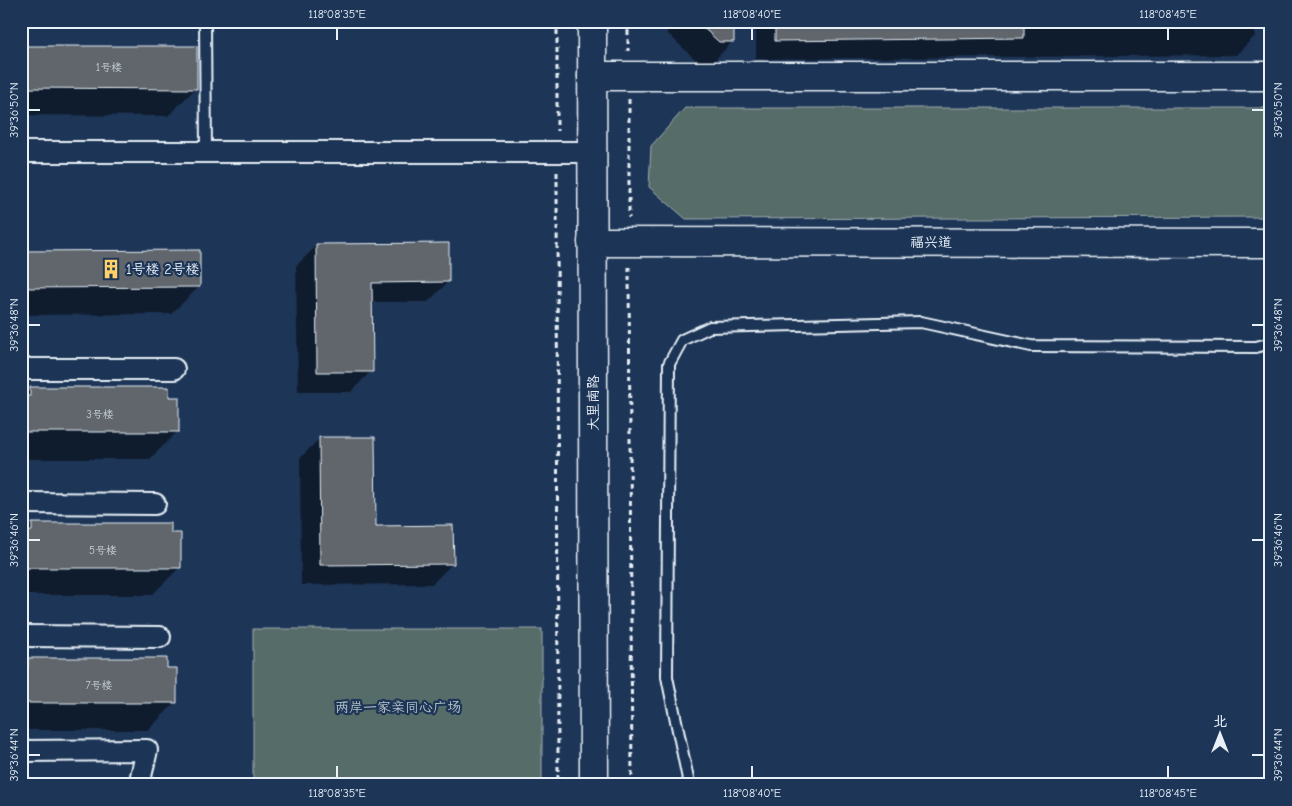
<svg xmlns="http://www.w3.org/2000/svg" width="1292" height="806" viewBox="0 0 1292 806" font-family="'Comic Neue','LXGW WenKai TC',sans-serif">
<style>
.green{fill:#576c68;stroke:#a0aeb0}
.shadow{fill:#0007}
.building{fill:#61666c;stroke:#e8f1f8}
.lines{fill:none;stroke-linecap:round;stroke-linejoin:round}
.lane-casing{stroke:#e8f1f8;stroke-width:14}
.street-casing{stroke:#e8f1f8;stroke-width:24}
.secondary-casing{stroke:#e8f1f8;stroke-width:31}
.path{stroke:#e8f1f8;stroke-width:3;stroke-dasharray:5 4;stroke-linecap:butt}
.lane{stroke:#1d3557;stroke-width:10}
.street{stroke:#1d3557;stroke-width:20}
.secondary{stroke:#1d3557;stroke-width:28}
.ticks{fill:none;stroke:#e8f1f8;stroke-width:2}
.labels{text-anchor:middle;stroke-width:4.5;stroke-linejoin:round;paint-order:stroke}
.number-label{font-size:11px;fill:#c6ced5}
.street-label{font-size:14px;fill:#e8f1f8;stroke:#1d3557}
.poi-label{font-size:14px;fill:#e8f1f8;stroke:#1d3557;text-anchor:start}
.park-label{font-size:14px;fill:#b5c2c6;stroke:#1d3557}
.neatline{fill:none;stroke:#e8f1f8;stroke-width:2}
.ticks-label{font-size:12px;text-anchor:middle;fill:#e8f1f8}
</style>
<rect width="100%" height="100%" fill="#1d3557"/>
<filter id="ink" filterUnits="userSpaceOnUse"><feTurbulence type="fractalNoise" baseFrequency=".02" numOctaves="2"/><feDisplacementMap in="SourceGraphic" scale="10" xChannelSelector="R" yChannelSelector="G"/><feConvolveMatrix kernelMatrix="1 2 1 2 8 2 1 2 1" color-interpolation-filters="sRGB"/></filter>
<g filter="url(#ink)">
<g class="green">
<polygon points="685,108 1271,108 1271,217 686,219 649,187 651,146"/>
<rect x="253" y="629" width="289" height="156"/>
</g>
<g class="shadow">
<polygon points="667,21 733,21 733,41 713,62 698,62 667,33"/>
<polygon points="756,21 1255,21 1255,36 1236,55 756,59"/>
<polygon points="21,47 196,88 168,116 21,115"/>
<polygon points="317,245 448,282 428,302 371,302 371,371 351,392 298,392 296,266"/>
<polygon points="21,252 199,287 171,314 21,315"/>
<polygon points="30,388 167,398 178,431 150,459 21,459 21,397"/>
<polygon points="320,438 374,527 452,564 432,584 301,585 300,458"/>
<polygon points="33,524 170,534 180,567 152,595 21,595 21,534"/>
<polygon points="29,659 166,669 176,702 148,730 21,730 21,667"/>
</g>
<g class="building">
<polygon points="696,21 734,21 734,42 719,42"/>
<polygon points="775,21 1024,21 1024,38 775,41"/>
<polygon points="21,46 197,46 197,89 21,88"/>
<polygon points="449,243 449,282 372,283 373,372 317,372 316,244"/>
<polygon points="200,250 200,287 21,288 21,251"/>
<polygon points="30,387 169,387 169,397 179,397 179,432 22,432 22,396 30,396"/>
<polygon points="319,437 375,437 376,526 453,525 454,564 320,565"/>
<polygon points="32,523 171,523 171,533 181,533 181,568 24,568 24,532 32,531"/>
<polygon points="28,658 167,658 167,668 177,668 177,703 21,703 21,667 28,667"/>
</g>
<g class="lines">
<defs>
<g id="lane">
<polyline points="205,21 206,152"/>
<polyline points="688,785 688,779 667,677 669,364 682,340 710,327 921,322 1031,346 1256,347 1271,343"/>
</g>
<g id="street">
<polyline points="21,152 592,152"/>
<polyline points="21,369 174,369"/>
<polyline points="21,503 155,504"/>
<polyline points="21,636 160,637"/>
<polyline points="21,751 147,750 139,785"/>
</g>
<g id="secondary">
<polyline points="592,21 594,785"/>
<polyline points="592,76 1271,76"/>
<polyline points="592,242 1271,243"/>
</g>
</defs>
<use href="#lane" class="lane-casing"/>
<use href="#street" class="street-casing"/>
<use href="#secondary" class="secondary-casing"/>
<g class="path">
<polyline points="557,21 557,131"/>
<polyline points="628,21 628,51"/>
<polyline points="629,99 629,218"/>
<polyline points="557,172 558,785"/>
<polyline points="629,267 632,785"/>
</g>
<use href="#lane" class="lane"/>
<use href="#street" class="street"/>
<use href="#secondary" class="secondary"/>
</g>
</g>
<path class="ticks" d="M337,28V40M752,28V40M1168,28V40M28,110H40M1252,110H1264M28,325H40M1252,325H1264M28,540H40M1252,540H1264M28,755H40M1252,755H1264M337,766V778M752,766V778M1168,766V778"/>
<defs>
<symbol id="building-bare" viewBox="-9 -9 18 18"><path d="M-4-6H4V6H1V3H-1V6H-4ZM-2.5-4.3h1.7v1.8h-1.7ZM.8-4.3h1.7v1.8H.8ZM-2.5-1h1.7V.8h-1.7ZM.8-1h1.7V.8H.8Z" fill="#ffd166" stroke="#1d3557" stroke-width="2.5" paint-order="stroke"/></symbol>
</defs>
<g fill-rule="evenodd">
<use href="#building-bare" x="97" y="255" width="28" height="28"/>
</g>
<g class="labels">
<g class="number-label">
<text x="109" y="71">1号楼</text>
<text x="100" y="418">3号楼</text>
<text x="103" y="554">5号楼</text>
<text x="99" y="689">7号楼</text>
</g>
<g class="street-label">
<text x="931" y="247">福兴道</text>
<text transform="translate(593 403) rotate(-90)" y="5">大里南路</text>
</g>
<g class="poi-label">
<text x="126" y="274">1号楼 2号楼</text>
</g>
<g class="park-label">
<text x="398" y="712">两岸一家亲同心广场</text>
</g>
</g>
<rect width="1292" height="806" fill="none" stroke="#1d3557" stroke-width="55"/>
<g transform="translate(1220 734)" stroke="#1d3557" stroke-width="4" paint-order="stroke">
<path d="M0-4L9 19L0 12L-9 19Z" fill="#e8f1f8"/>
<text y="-8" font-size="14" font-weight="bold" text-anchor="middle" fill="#e8f1f8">北</text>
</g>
<rect x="28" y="28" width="1236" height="750" class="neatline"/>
<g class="ticks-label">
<text x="337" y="18">118°08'35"E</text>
<text x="752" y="18">118°08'40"E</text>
<text x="1168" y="18">118°08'45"E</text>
<text transform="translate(14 110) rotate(-90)" y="4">39°36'50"N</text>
<text transform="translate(1278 110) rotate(-90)" y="4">39°36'50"N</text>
<text transform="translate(14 325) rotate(-90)" y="4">39°36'48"N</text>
<text transform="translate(1278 325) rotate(-90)" y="4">39°36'48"N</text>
<text transform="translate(14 540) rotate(-90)" y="4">39°36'46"N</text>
<text transform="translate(1278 540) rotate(-90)" y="4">39°36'46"N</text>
<text transform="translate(14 755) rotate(-90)" y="4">39°36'44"N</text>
<text transform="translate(1278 755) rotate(-90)" y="4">39°36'44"N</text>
<text x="337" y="797">118°08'35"E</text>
<text x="752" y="797">118°08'40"E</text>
<text x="1168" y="797">118°08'45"E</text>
</g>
</svg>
